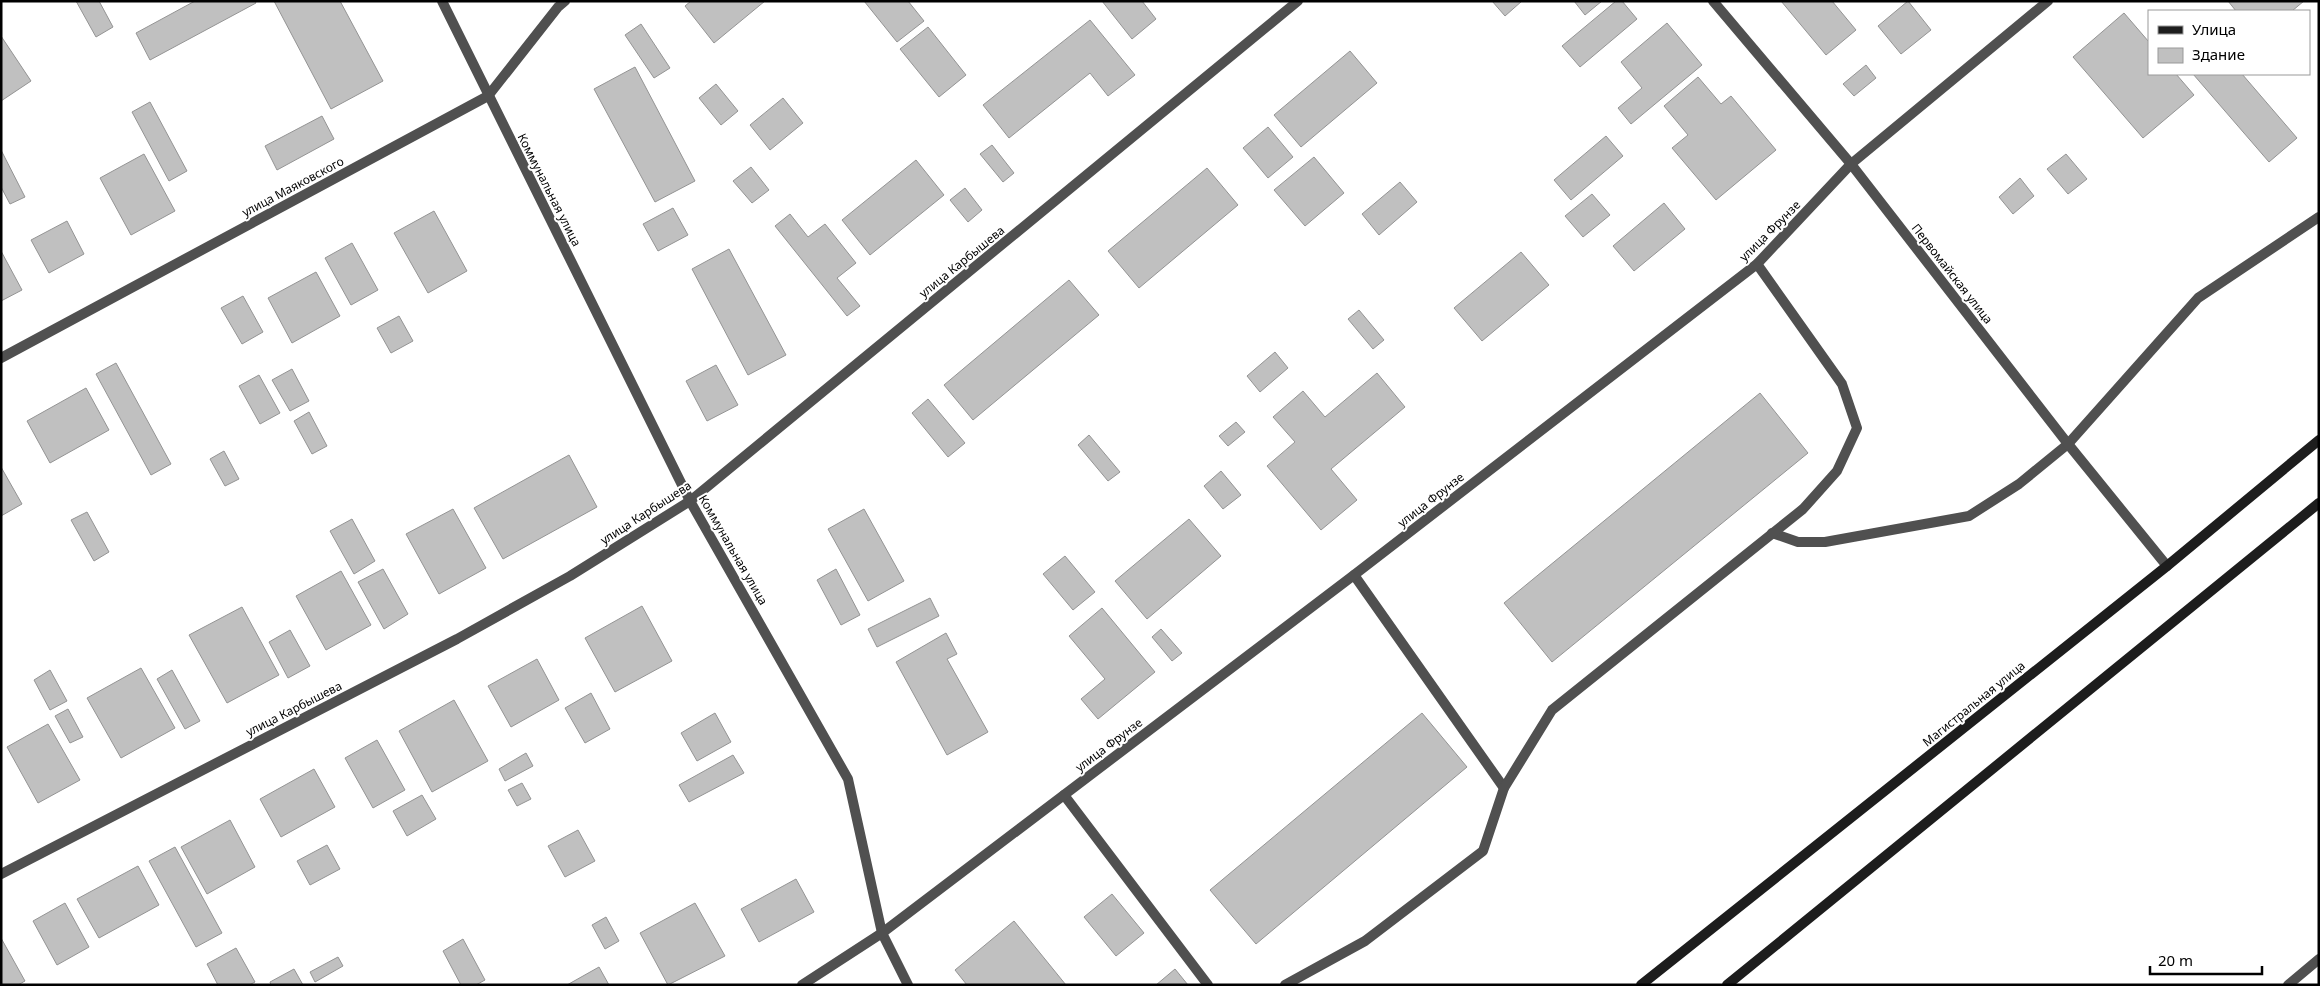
<svg xmlns="http://www.w3.org/2000/svg" width="2320" height="986" viewBox="0 0 2320 986" font-family="'Noto Sans',sans-serif">
<style>
.building{fill:#c0c0c0;stroke:#949494}
.lines{fill:none;stroke-linecap:round;stroke-linejoin:round}
.lane{stroke:#505050;stroke-width:10}
.street{stroke:#505050;stroke-width:10}
.secondary{stroke:#1d1d1d;stroke-width:10}
.labels{text-anchor:middle;stroke-width:4;stroke-linejoin:round;paint-order:stroke}
.street-label{font-size:12px;fill:#000;stroke:#fff}
</style>
<rect width="100%" height="100%" fill="#fff"/>
<g class="building">
<polygon points="76,1 99,1 113,27 96,37"/>
<polygon points="195,1 255,1 256,3 150,60 136,33"/>
<polygon points="274,1 340,1 383,81 331,109"/>
<polygon points="691,1 765,1 714,43 685,6"/>
<polygon points="864,1 908,1 924,21 897,42"/>
<polygon points="1102,1 1142,1 1156,19 1132,39"/>
<polygon points="1492,1 1522,1 1505,16"/>
<polygon points="1574,1 1602,1 1585,15"/>
<polygon points="1616,1 1622,1 1637,19 1580,67 1562,46"/>
<polygon points="1781,1 1832,1 1856,30 1826,55"/>
<polygon points="1908,1 1931,30 1901,54 1878,26"/>
<polygon points="2228,1 2304,1 2292,11 2236,11"/>
<polygon points="2124,13 2149,42 2149,74 2176,74 2194,95 2143,138 2073,57"/>
<polygon points="1090,20 1135,75 1108,96 1090,73 1009,138 983,105"/>
<polygon points="1667,23 1702,65 1631,124 1618,108 1642,88 1621,62"/>
<polygon points="641,24 670,68 654,78 625,35"/>
<polygon points="928,27 966,75 939,97 900,49"/>
<polygon points="1,36 31,81 1,101"/>
<polygon points="1350,51 1377,83 1301,147 1274,115"/>
<polygon points="1866,65 1876,78 1854,96 1843,84"/>
<polygon points="635,67 695,181 655,202 594,89"/>
<polygon points="2193,74 2242,74 2297,138 2269,162"/>
<polygon points="1698,77 1721,104 1731,96 1776,150 1716,200 1672,148 1688,135 1664,106"/>
<polygon points="716,84 738,111 721,125 699,98"/>
<polygon points="783,98 803,123 770,150 750,125"/>
<polygon points="150,102 187,171 169,181 132,112"/>
<polygon points="322,116 334,139 277,170 265,146"/>
<polygon points="1268,127 1293,157 1268,178 1243,148"/>
<polygon points="1606,136 1623,156 1571,200 1554,180"/>
<polygon points="992,145 1014,173 1003,182 980,154"/>
<polygon points="1,150 25,197 10,204 1,187"/>
<polygon points="144,154 175,211 131,235 100,178"/>
<polygon points="2066,154 2087,179 2068,194 2047,169"/>
<polygon points="1314,157 1344,193 1305,226 1274,190"/>
<polygon points="916,160 944,195 870,255 842,220"/>
<polygon points="751,167 769,190 752,203 733,181"/>
<polygon points="1207,168 1238,205 1139,288 1108,251"/>
<polygon points="2020,178 2034,196 2013,214 1999,197"/>
<polygon points="1400,182 1417,202 1379,235 1362,214"/>
<polygon points="965,188 982,210 968,222 950,200"/>
<polygon points="1592,194 1610,215 1583,237 1565,216"/>
<polygon points="1664,203 1685,229 1634,271 1613,246"/>
<polygon points="673,208 688,235 658,251 643,224"/>
<polygon points="434,211 467,271 428,293 394,233"/>
<polygon points="790,214 808,237 825,224 856,263 837,278 860,306 847,316 775,226"/>
<polygon points="67,221 84,254 49,273 31,240"/>
<polygon points="352,243 378,290 351,305 325,258"/>
<polygon points="729,249 786,355 748,375 692,269"/>
<polygon points="1,251 22,290 1,301"/>
<polygon points="1521,252 1549,285 1482,341 1454,308"/>
<polygon points="316,272 340,316 292,343 268,298"/>
<polygon points="1069,280 1099,315 973,420 944,385"/>
<polygon points="243,296 263,332 242,344 221,308"/>
<polygon points="1359,310 1384,340 1373,349 1348,319"/>
<polygon points="399,316 413,341 391,353 377,328"/>
<polygon points="1275,352 1288,368 1260,392 1247,376"/>
<polygon points="116,363 171,464 151,475 96,374"/>
<polygon points="716,365 738,405 707,421 686,381"/>
<polygon points="292,369 309,401 290,411 272,380"/>
<polygon points="1377,373 1405,407 1331,469 1357,500 1321,530 1267,466 1295,442 1273,417 1303,391 1325,417"/>
<polygon points="259,375 280,413 260,424 239,386"/>
<polygon points="86,388 109,430 50,463 27,421"/>
<polygon points="1760,393 1808,453 1552,662 1504,603"/>
<polygon points="928,399 965,443 948,457 912,413"/>
<polygon points="309,412 327,446 312,454 294,421"/>
<polygon points="1236,422 1245,432 1228,446 1219,436"/>
<polygon points="1089,435 1120,472 1108,481 1078,445"/>
<polygon points="224,451 239,479 225,486 210,459"/>
<polygon points="569,455 597,507 503,559 474,508"/>
<polygon points="1,467 22,504 1,516"/>
<polygon points="1221,471 1241,495 1223,509 1204,486"/>
<polygon points="453,509 486,568 439,594 406,534"/>
<polygon points="864,509 904,581 868,601 828,529"/>
<polygon points="87,512 109,552 94,561 71,520"/>
<polygon points="352,519 375,561 354,574 330,531"/>
<polygon points="1189,519 1221,556 1147,619 1115,581"/>
<polygon points="1065,556 1095,592 1073,610 1043,574"/>
<polygon points="383,569 408,614 384,629 358,582"/>
<polygon points="836,569 860,615 841,625 817,580"/>
<polygon points="341,571 371,625 326,650 296,596"/>
<polygon points="930,598 939,616 877,647 868,629"/>
<polygon points="642,606 672,661 615,692 585,638"/>
<polygon points="242,607 279,675 227,703 189,635"/>
<polygon points="1102,608 1155,672 1098,719 1081,699 1105,679 1069,636"/>
<polygon points="1161,629 1182,653 1172,661 1152,637"/>
<polygon points="290,630 310,666 288,678 269,642"/>
<polygon points="946,633 957,654 947,659 988,732 947,755 896,662"/>
<polygon points="537,659 559,700 511,727 488,686"/>
<polygon points="141,668 175,728 121,758 87,698"/>
<polygon points="50,670 67,701 50,710 34,680"/>
<polygon points="172,670 200,721 185,729 157,679"/>
<polygon points="591,693 610,729 585,743 565,708"/>
<polygon points="454,700 488,761 432,792 399,731"/>
<polygon points="68,709 83,737 70,743 55,716"/>
<polygon points="715,713 731,742 697,761 681,733"/>
<polygon points="1422,713 1467,767 1256,944 1210,890"/>
<polygon points="48,724 80,780 38,803 7,747"/>
<polygon points="377,740 405,790 373,808 345,758"/>
<polygon points="526,753 533,766 505,781 499,769"/>
<polygon points="733,755 744,773 689,802 679,785"/>
<polygon points="314,769 335,807 281,837 260,799"/>
<polygon points="522,783 531,799 517,806 508,790"/>
<polygon points="422,795 436,819 407,836 393,811"/>
<polygon points="230,820 255,867 207,894 181,847"/>
<polygon points="578,830 595,861 565,877 548,846"/>
<polygon points="327,845 340,869 310,885 297,861"/>
<polygon points="175,847 222,933 196,947 149,861"/>
<polygon points="138,866 159,905 99,938 77,899"/>
<polygon points="796,879 814,912 759,942 741,909"/>
<polygon points="1112,894 1144,933 1116,956 1084,917"/>
<polygon points="65,903 89,947 57,965 33,921"/>
<polygon points="695,903 725,956 668,985 640,933"/>
<polygon points="606,917 619,941 605,949 592,925"/>
<polygon points="1014,921 1066,985 967,985 955,970"/>
<polygon points="1,938 25,981 18,985 1,985"/>
<polygon points="463,939 485,980 476,985 461,985 443,951"/>
<polygon points="236,948 255,982 249,985 218,985 207,964"/>
<polygon points="338,957 343,966 315,982 310,972"/>
<polygon points="599,967 609,985 567,985"/>
<polygon points="294,969 303,985 271,985 270,982"/>
<polygon points="1175,969 1188,985 1156,985"/>
</g>
<g class="lines">
<g class="lane">
<polyline points="1772,533 1798,542 1825,542 1969,516 2019,484 2068,444 2198,298 2319,217"/>
<polyline points="1354,575 1504,788"/>
<polyline points="1064,795 1208,985"/>
<polyline points="1285,985 1365,941 1483,851 1504,788 1552,710 1803,509 1837,471 1857,428 1842,384 1757,264"/>
<polyline points="2288,985 2319,959"/>
</g>
<g class="street">
<polyline points="442,1 690,501 848,779 882,933 908,985"/>
<polyline points="1713,1 1851,164 2068,444 2167,566"/>
<polyline points="1,358 488,96 558,7 565,1"/>
<polyline points="1,874 457,639 570,576 690,501 1298,1"/>
<polyline points="802,985 882,933 1354,575 1757,264 1851,164 2048,1"/>
</g>
<g class="secondary">
<polyline points="1641,985 2167,566 2319,440"/>
<polyline points="1727,985 2319,503"/>
</g>
</g>
<g class="labels">
<g class="street-label">
<text transform="translate(293 187) rotate(-28)" y="4">улица Маяковского</text>
<text transform="translate(549 190) rotate(63)" y="4">Коммунальная улица</text>
<text transform="translate(1770 231) rotate(-45)" y="4">улица Фрунзе</text>
<text transform="translate(962 262) rotate(-39)" y="4">улица Карбышева</text>
<text transform="translate(1952 274) rotate(52)" y="4">Первомайская улица</text>
<text transform="translate(1431 500) rotate(-38)" y="4">улица Фрунзе</text>
<text transform="translate(646 513) rotate(-33)" y="4">улица Карбышева</text>
<text transform="translate(733 550) rotate(60)" y="4">Коммунальная улица</text>
<text transform="translate(1974 704) rotate(-39)" y="4">Магистральная улица</text>
<text transform="translate(294 709) rotate(-27)" y="4">улица Карбышева</text>
<text transform="translate(1109 745) rotate(-37)" y="4">улица Фрунзе</text>
</g>
</g>
<rect width="2320" height="986" fill="none" stroke="#000000" stroke-width="5"/>
<rect x="2148" y="10" width="162" height="65" fill="#ffffff" stroke="#999999"/>
<rect x="2158" y="26" width="25" height="8" fill="#1d1d1d" stroke="#999999"/>
<text x="2192" y="35" font-size="15" fill="#000000">Улица</text>
<rect x="2158" y="48" width="25" height="15" fill="#c0c0c0" stroke="#999999"/>
<text x="2192" y="60" font-size="15" fill="#000000">Здание</text>
<path d="M2150 966v8h112v-8" fill="none" stroke="#000000" stroke-width="2.5"/>
<text x="2158" y="966" font-size="15" fill="#000000" stroke="#ffffff" stroke-width="4" paint-order="stroke">20 m</text>
</svg>
